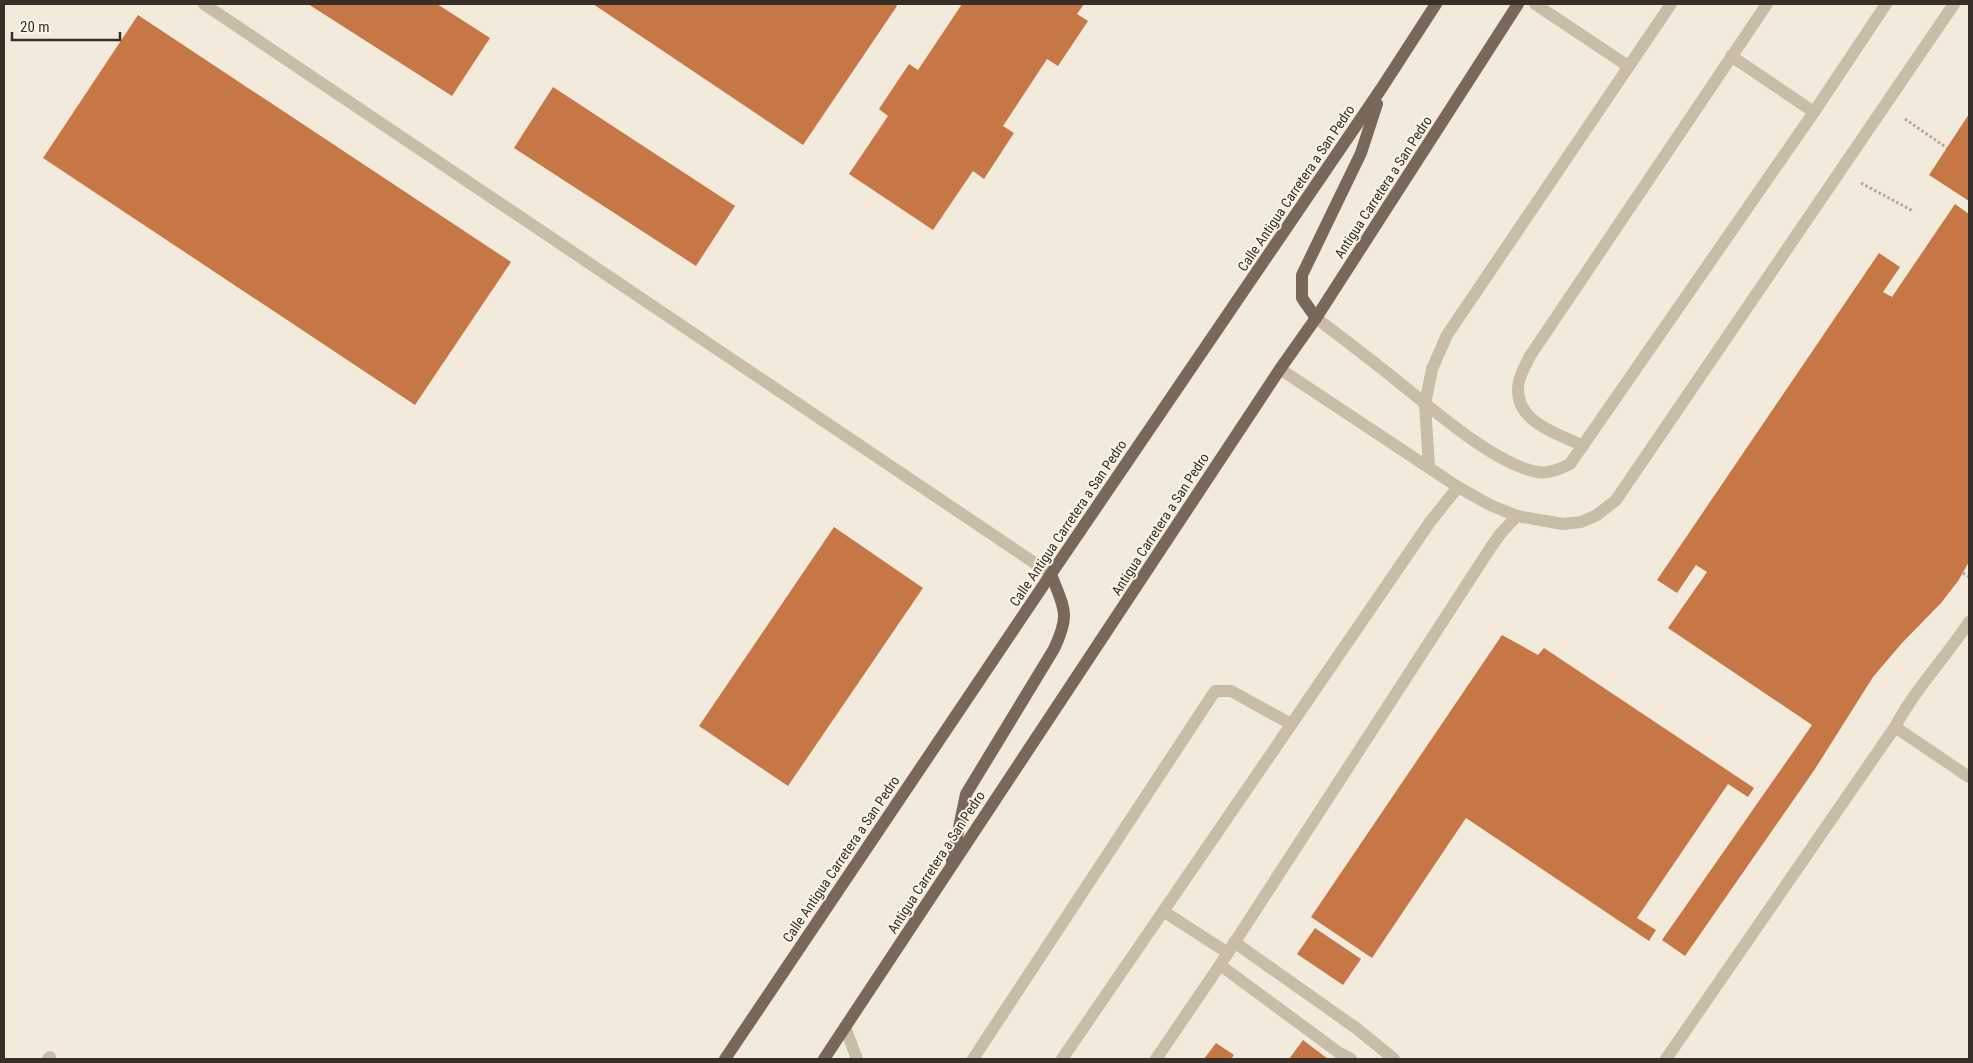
<svg xmlns="http://www.w3.org/2000/svg" width="1973" height="1063" viewBox="0 0 1973 1063" font-family="'Roboto Condensed',sans-serif">
<style>
.building{fill:#c77745}
.lines{fill:none;stroke-linecap:round;stroke-linejoin:round}
.path{stroke:#b6a792;stroke-width:3;stroke-dasharray:2.5 2.5;stroke-linecap:butt}
.lane{stroke:#cabda7;stroke-width:12}
.street{stroke:#cabda7;stroke-width:12}
.primary{stroke:#796859;stroke-width:12}
.labels{text-anchor:middle;stroke-width:4;stroke-linejoin:round;paint-order:stroke}
.street-label{font-size:14px;fill:#372f28;stroke:#faf4e8}
</style>
<rect width="100%" height="100%" fill="#f2ebdc"/>
<g class="building">
<polygon points="308,4 437,4 490,38 452,96"/>
<polygon points="593,4 895,4 897,6 803,145"/>
<polygon points="962,4 1084,4 1077,14 1088,21 1058,66 1047,59 1003,126 1014,133 984,179 973,171 933,230 849,174 888,116 879,109 909,64 918,70"/>
<polygon points="138,15 511,262 415,405 43,158"/>
<polygon points="553,87 735,206 696,266 514,148"/>
<polygon points="1969,114 1969,201 1929,175"/>
<polygon points="1955,204 1969,214 1969,562 1958,581 1941,603 1902,643 1873,677 1815,769 1685,956 1662,940 1812,725 1668,628 1707,572 1696,565 1677,593 1657,580 1879,253 1900,267 1883,292 1892,297"/>
<polygon points="834,527 923,588 788,786 699,726"/>
<polygon points="1502,635 1538,655 1544,648 1754,788 1748,797 1728,784 1637,918 1656,930 1649,941 1466,818 1372,958 1311,917"/>
<polygon points="1315,928 1361,959 1343,985 1297,954"/>
<polygon points="1303,1040 1328,1059 1289,1059"/>
<polygon points="1216,1043 1234,1055 1231,1059 1204,1059"/>
</g>
<g class="lines">
<g class="path">
<polyline points="1905,119 1947,148"/>
<polyline points="1861,183 1913,211"/>
<polyline points="1963,573 1969,577"/>
</g>
<g class="lane">
<polyline points="204,4 1051,574"/>
<polyline points="1535,4 1628,66"/>
<polyline points="1731,56 1814,112"/>
<path d="M1316,318C1345,340 1373,361 1401,384C1434,410 1497,466 1538,472C1549,474 1560,469 1570,464L1814,112L1886,4"/>
<path d="M1583,446C1555,432 1511,421 1519,381C1521,373 1526,364 1530,356L1767,4"/>
<polyline points="1429,467 1425,404 1432,369 1447,335 1671,4"/>
<path d="M1969,622C1946,657 1915,689 1895,727L1969,777"/>
<polyline points="1163,911 1228,953"/>
<polyline points="1234,942 1356,1028 1394,1059"/>
<polyline points="1220,965 1338,1052 1351,1059"/>
<polyline points="845,1027 857,1059"/>
<polyline points="973,1059 1215,691 1231,691 1291,724"/>
<polyline points="1062,1059 1430,522 1458,487"/>
<polyline points="1156,1059 1220,965 1491,547 1501,533 1517,516"/>
<polyline points="1666,1059 1895,727"/>
</g>
<g class="street">
<polyline points="1280,369 1458,487 1490,505 1517,516 1563,524 1581,522 1597,515 1616,500 1954,4"/>
<polyline points="48,1059 50,1057"/>
</g>
<g class="primary">
<polyline points="1316,318 1302,298 1302,275 1361,153 1377,104"/>
<path d="M952,861L966,794L1054,649C1071,613 1064,609 1051,574"/>
<polyline points="725,1059 1051,574 1381,89 1436,4"/>
<polyline points="824,1059 1280,369 1316,318 1518,4"/>
</g>
</g>
<g class="labels">
<g class="street-label">
<text transform="translate(1383 187) rotate(-57)" y="5">Antigua Carretera a San Pedro</text>
<text transform="translate(1296 188) rotate(-56)" y="5">Calle Antigua Carretera a San Pedro</text>
<text transform="translate(1068 523) rotate(-56)" y="5">Calle Antigua Carretera a San Pedro</text>
<text transform="translate(1160 524) rotate(-57)" y="5">Antigua Carretera a San Pedro</text>
<text transform="translate(841 859) rotate(-56)" y="5">Calle Antigua Carretera a San Pedro</text>
<text transform="translate(936 862) rotate(-57)" y="5">Antigua Carretera a San Pedro</text>
</g>
</g>
<rect width="1973" height="1063" fill="none" stroke="#372f28" stroke-width="10"/>
<path d="M12 32v8h108v-8" fill="none" stroke="#372f28" stroke-width="2.5"/>
<text x="20" y="32" font-size="15" fill="#372f28" stroke="#faf4e8" stroke-width="4" paint-order="stroke">20 m</text>
</svg>
